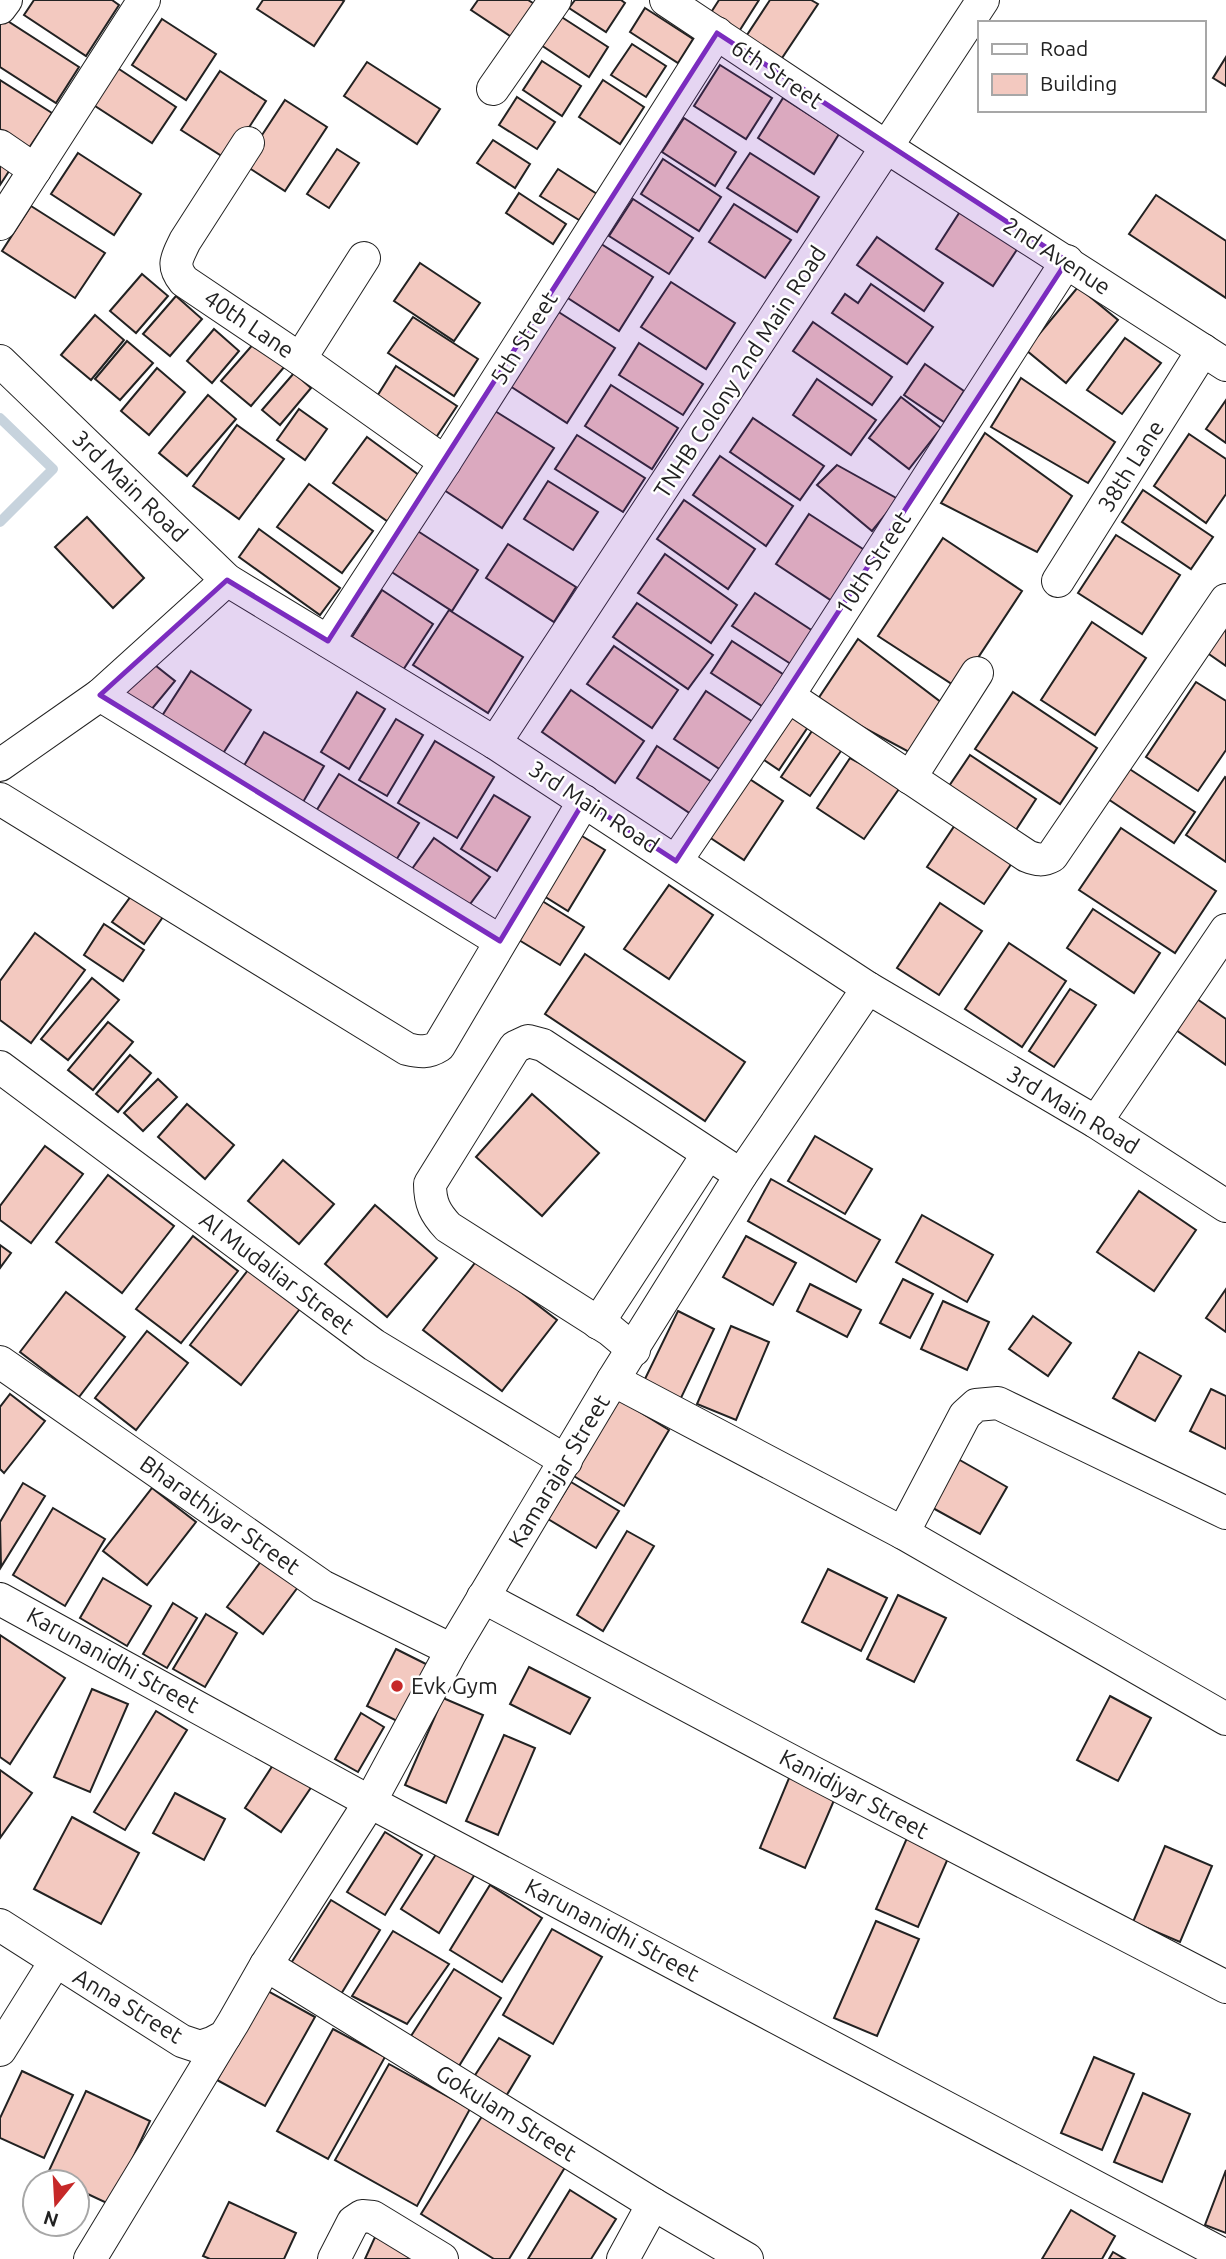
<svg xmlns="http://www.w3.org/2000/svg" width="1226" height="2259" viewBox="0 0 1226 2259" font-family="Ubuntu,sans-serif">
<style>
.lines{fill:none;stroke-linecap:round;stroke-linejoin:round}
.stream{stroke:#c7d3dd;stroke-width:10}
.building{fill:#f3c9c0;stroke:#222;stroke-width:2}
.minor-casing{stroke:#222;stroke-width:34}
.minor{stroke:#fff;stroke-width:32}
.marked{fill:#7b2cbf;fill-opacity:0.2;stroke:#7b2cbf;stroke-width:5;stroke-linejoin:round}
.poi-dot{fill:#c62828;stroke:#fff;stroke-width:2.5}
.labels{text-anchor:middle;stroke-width:5;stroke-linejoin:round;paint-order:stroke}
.street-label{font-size:23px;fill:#222;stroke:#fff}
.poi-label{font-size:23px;fill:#222;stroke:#fff;text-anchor:start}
</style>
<rect width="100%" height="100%" fill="#fff"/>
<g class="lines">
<polyline class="stream" points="0,418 53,469 0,522"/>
</g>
<g class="building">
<polygon points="34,0 112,0 119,5 86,56 24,15"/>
<polygon points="263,0 342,0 344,1 314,46 257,9"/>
<polygon points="478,0 528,0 541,8 519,42 471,10"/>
<polygon points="575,0 621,0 625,3 606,32 569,8"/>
<polygon points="719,0 759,0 738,33 710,14"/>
<polygon points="770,0 811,0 818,4 778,64 743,41"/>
<polygon points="645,8 693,39 678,63 630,32"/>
<polygon points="0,16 79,67 56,103 0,67"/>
<polygon points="560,16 608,47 589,77 541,45"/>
<polygon points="162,19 216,54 186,100 132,65"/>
<polygon points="632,44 666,66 646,97 611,75"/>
<polygon points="1226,57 1226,86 1213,78"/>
<polygon points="542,61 581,86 562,116 523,90"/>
<polygon points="367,62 440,109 417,144 344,96"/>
<polygon points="720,65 772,98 746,139 694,106"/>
<polygon points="116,67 176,107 152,143 92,104"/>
<polygon points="220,71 266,101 228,160 181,130"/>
<polygon points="0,80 52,113 29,148 0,129"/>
<polygon points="603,80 644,107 620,144 579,117"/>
<polygon points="517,97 555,122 537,149 499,125"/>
<polygon points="783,98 839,134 814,174 758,138"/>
<polygon points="285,100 327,127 285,191 243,164"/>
<polygon points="684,118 736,152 715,186 662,152"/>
<polygon points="493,140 530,164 515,188 477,163"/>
<polygon points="337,149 359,163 329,208 307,194"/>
<polygon points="78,153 141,194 114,235 51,194"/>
<polygon points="750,153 819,197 797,232 727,188"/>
<polygon points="0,157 13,165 0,185"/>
<polygon points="663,159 721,197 699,231 641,194"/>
<polygon points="558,169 597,194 579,220 540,196"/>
<polygon points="519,193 566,224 553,244 506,213"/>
<polygon points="1156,195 1226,241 1226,298 1129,234"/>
<polygon points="633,199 693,238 669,274 609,236"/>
<polygon points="734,204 791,240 765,278 709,242"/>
<polygon points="31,206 105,253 75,298 2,251"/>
<polygon points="963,207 1020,245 993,286 936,249"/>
<polygon points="877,237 943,283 924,311 857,265"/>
<polygon points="595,240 653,277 619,331 560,293"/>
<polygon points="420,263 480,303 454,341 394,301"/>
<polygon points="142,274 168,296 136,333 110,311"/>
<polygon points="671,282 735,323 706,369 641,327"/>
<polygon points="871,284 933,327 907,364 832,313 845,294 858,303"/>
<polygon points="1078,287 1118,320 1066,383 1026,350"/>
<polygon points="176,296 202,319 170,356 143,334"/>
<polygon points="557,311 615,348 567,423 510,386"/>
<polygon points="95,315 124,340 91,380 61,355"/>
<polygon points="413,317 478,359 454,396 388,353"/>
<polygon points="813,322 892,377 872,405 793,351"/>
<polygon points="214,329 239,351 212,383 187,361"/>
<polygon points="1125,338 1161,363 1122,414 1087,390"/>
<polygon points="127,341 153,363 120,400 95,379"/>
<polygon points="256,341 285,366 251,406 221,381"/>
<polygon points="639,343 703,384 683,415 619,375"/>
<polygon points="925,364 964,391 944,422 904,395"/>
<polygon points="396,366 457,406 431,445 371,406"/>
<polygon points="157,368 185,392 149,435 121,411"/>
<polygon points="294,373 311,388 280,425 262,410"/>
<polygon points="1021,378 1115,442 1088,483 991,427"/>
<polygon points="817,379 876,420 851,455 793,415"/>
<polygon points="611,385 678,428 652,469 585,426"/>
<polygon points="208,395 236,419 187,476 159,453"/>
<polygon points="901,397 941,428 909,469 869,438"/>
<polygon points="1226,400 1226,443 1206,429"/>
<polygon points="299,409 327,429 305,460 277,440"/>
<polygon points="495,411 554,448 502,528 444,490"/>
<polygon points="753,418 824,466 800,500 730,452"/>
<polygon points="237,425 284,459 239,519 193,486"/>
<polygon points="985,433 1072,496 1037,552 941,503"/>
<polygon points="1189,434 1226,459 1226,494 1206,523 1154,486"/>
<polygon points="577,435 645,478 623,512 555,469"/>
<polygon points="367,437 427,481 394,526 333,483"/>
<polygon points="720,456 793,506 766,546 693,495"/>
<polygon points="837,465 898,499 872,531 817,485"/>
<polygon points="548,481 598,512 573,550 524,519"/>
<polygon points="309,484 373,531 342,573 277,527"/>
<polygon points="1143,490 1213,537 1191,569 1122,522"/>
<polygon points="684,500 755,549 728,589 657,539"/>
<polygon points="809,514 866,551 832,601 776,564"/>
<polygon points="87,517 144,578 113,608 55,547"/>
<polygon points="413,528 478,570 452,611 387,569"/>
<polygon points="259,529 340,588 320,615 239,557"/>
<polygon points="1116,535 1180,575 1142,634 1078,593"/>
<polygon points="943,538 1022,591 958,688 878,636"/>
<polygon points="508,544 576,587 554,622 486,578"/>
<polygon points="665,554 737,605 711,643 638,593"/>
<polygon points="382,590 433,624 403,670 352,637"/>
<polygon points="755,593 819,635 797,668 732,626"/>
<polygon points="637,603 713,655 688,689 613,637"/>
<polygon points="449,610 523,657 488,713 413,665"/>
<polygon points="1092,622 1146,658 1095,735 1041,700"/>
<polygon points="1226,623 1226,666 1206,652"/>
<polygon points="858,639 946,706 909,752 816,702"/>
<polygon points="732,641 792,680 771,712 711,673"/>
<polygon points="614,646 678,690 652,728 587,684"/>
<polygon points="146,658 175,681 146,716 118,693"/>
<polygon points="191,671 251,710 220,758 160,719"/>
<polygon points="1196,682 1226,701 1226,750 1198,791 1146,757"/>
<polygon points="571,690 644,741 615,783 542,732"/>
<polygon points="706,691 759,726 727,774 674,739"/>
<polygon points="357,692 385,709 349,769 321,752"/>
<polygon points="1013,692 1097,748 1060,804 975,749"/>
<polygon points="793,709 812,721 779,770 761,758"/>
<polygon points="396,719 423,735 387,796 359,780"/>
<polygon points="814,728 843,748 810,796 781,777"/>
<polygon points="264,732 324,766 299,809 239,774"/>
<polygon points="435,741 494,777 457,838 398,803"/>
<polygon points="657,746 718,786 697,818 637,778"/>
<polygon points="970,755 1036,799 1012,836 945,792"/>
<polygon points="850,758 901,786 864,839 817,808"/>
<polygon points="1128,768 1195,812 1174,843 1108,799"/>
<polygon points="339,774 419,823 390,870 310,821"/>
<polygon points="742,774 783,801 744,860 703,833"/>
<polygon points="1225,777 1226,778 1226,862 1186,835"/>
<polygon points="494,795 530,817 497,871 461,849"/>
<polygon points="957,822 1014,860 984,904 927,867"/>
<polygon points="1121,828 1216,891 1175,953 1079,890"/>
<polygon points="577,833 605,850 568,911 539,893"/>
<polygon points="434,838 490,877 462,915 407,876"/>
<polygon points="669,885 713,915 669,979 624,949"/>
<polygon points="134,892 165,914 144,944 112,922"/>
<polygon points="539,899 584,927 560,965 514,937"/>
<polygon points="940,903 982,931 939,995 897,968"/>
<polygon points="1093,909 1160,953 1134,993 1067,948"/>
<polygon points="104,924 144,950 123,981 84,955"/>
<polygon points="35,933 85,970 31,1043 0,1020 0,981"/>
<polygon points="1009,943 1066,981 1022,1047 965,1009"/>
<polygon points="585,954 745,1062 705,1121 545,1014"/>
<polygon points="92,978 119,1000 68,1060 41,1039"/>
<polygon points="1070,989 1096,1005 1054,1067 1029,1051"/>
<polygon points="1197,999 1226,1019 1226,1065 1176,1030"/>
<polygon points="108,1022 133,1042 93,1090 68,1070"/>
<polygon points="130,1055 151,1073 118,1112 96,1094"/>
<polygon points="158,1079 177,1097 143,1131 124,1113"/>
<polygon points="532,1094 599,1153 542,1216 476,1157"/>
<polygon points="187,1104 234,1145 205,1179 158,1137"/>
<polygon points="815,1136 872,1169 845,1214 788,1181"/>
<polygon points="45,1146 83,1174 31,1243 0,1220 0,1206"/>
<polygon points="283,1160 334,1204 299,1244 248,1201"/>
<polygon points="108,1175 174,1226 122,1293 56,1242"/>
<polygon points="771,1179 880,1240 856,1282 748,1221"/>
<polygon points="1139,1191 1196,1230 1154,1291 1097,1252"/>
<polygon points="375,1205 437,1258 387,1317 325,1264"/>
<polygon points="922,1215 993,1255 967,1302 896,1262"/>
<polygon points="193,1236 238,1271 181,1343 136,1309"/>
<polygon points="746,1236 796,1263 773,1305 723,1277"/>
<polygon points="0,1245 11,1253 0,1268"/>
<polygon points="478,1259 557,1320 502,1391 423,1330"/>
<polygon points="255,1261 306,1301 241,1385 190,1345"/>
<polygon points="903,1279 933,1294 910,1338 880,1323"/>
<polygon points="810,1284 861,1310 847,1337 797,1311"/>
<polygon points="1226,1289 1226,1332 1206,1318"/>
<polygon points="66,1292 125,1337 79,1397 20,1352"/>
<polygon points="943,1301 989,1322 967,1370 921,1349"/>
<polygon points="678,1311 714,1329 680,1400 643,1383"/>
<polygon points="1033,1316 1071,1343 1048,1376 1009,1349"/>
<polygon points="731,1326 769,1342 736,1420 697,1404"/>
<polygon points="147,1331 188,1363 136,1430 95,1398"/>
<polygon points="1139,1352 1181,1376 1155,1421 1113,1398"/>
<polygon points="1211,1389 1226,1396 1226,1449 1190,1431"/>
<polygon points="10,1394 45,1421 4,1473 0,1469 0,1407"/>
<polygon points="617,1398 669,1430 624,1506 572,1475"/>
<polygon points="958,1459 1007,1487 980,1534 931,1507"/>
<polygon points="571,1482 619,1511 596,1548 548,1519"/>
<polygon points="23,1483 45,1496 1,1567 0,1522"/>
<polygon points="152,1488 196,1522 147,1585 103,1551"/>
<polygon points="53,1508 105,1539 65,1606 13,1575"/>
<polygon points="627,1531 654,1546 603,1631 577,1615"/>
<polygon points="262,1560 298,1587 263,1634 227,1607"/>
<polygon points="828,1569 887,1598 861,1651 802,1622"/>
<polygon points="103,1578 151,1606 127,1646 80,1618"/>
<polygon points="898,1595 946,1618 914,1682 867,1659"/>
<polygon points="173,1603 197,1618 167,1668 143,1654"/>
<polygon points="206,1614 237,1633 205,1687 173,1669"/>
<polygon points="0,1635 65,1678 10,1764 0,1757"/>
<polygon points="396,1649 428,1665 399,1722 367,1706"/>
<polygon points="529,1667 590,1698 570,1734 510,1704"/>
<polygon points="92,1689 128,1704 90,1792 54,1777"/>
<polygon points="1110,1696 1151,1718 1118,1781 1077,1760"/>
<polygon points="443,1698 483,1715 446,1803 405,1785"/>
<polygon points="156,1711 187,1730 125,1830 94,1812"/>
<polygon points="361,1713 384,1727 358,1772 335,1759"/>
<polygon points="504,1735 535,1748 498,1835 466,1821"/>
<polygon points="275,1762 312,1786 281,1832 245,1808"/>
<polygon points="0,1770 32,1793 0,1838"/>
<polygon points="792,1771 838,1791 805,1868 760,1848"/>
<polygon points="175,1793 225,1819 204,1860 153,1833"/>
<polygon points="72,1817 139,1853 101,1924 34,1889"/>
<polygon points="385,1832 422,1855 385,1915 347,1892"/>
<polygon points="907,1838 949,1856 918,1927 876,1909"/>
<polygon points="1165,1846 1212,1866 1180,1942 1133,1922"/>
<polygon points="438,1851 475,1874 439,1933 401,1909"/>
<polygon points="490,1885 542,1918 502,1982 450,1950"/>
<polygon points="331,1900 380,1930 338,1999 288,1968"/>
<polygon points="876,1921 919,1939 877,2036 834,2018"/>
<polygon points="552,1929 602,1957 553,2044 503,2015"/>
<polygon points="393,1931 449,1964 407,2024 352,1996"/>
<polygon points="454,1969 501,1998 459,2066 411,2036"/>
<polygon points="268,1991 315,2017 265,2106 217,2080"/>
<polygon points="333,2029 385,2057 328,2159 277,2131"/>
<polygon points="499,2038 530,2056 502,2103 470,2083"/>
<polygon points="1094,2057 1134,2074 1102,2150 1061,2133"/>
<polygon points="389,2064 470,2109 417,2206 335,2160"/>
<polygon points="22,2071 73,2095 44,2158 0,2138 0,2118"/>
<polygon points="86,2091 150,2121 111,2205 77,2189 77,2182 61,2182 47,2175"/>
<polygon points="1143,2093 1190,2114 1162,2182 1114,2162"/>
<polygon points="484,2113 567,2164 509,2259 494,2259 421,2214"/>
<polygon points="1226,2170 1226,2233 1205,2225"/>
<polygon points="570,2190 616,2219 591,2259 528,2259"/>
<polygon points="229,2202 296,2233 284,2259 210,2259 203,2256"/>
<polygon points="1071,2210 1115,2236 1102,2259 1042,2259"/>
<polygon points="375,2237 413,2254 410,2259 365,2259"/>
<polygon points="1113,2252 1125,2259 1109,2259"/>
</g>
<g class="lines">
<defs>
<g id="minor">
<polyline points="666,0 888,148 1226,365"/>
<polyline points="0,8 6,0"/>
<polyline points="493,89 555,0"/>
<path d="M248,143L185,241C177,258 171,265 184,281L300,359L445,462"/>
<polyline points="0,146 35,170"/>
<polyline points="0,224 144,0"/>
<polyline points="300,359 364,258"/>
<polyline points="0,361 227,580 495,743 868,988 1096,1122 1226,1206"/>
<polyline points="1058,581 1203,350"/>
<polyline points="328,641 445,462 717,33"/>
<polyline points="100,695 500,941"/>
<path d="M788,696L1027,856C1037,860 1043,861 1052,856L1226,600"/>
<polyline points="495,743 983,0"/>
<polyline points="0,765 100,695 227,580"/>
<polyline points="910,778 977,673"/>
<path d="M0,799L407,1049C420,1052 428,1053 439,1046L584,801"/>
<polyline points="676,861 788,696 1067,261"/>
<polyline points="0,1067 374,1345 566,1461"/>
<polyline points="1096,1122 1226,930"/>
<polyline points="598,1323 708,1154"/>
<path d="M634,1350L610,1330L448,1227C435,1213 430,1203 430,1184L515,1047L528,1041L543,1045L741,1175"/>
<polyline points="0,1362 322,1586 452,1650"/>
<polyline points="613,1380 903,1533 1226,1719"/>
<polyline points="903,1533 965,1415 976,1405 998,1403 1226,1513"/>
<polyline points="483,1597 812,1772 1226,1987"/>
<polyline points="0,1599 370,1802 1226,2256"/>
<polyline points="0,1925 182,2041 200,2047 212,2043 225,2036 233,2023 266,1965 370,1802 452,1650 613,1380 741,1175 868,988"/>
<polyline points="266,1965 653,2204 747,2259"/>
<polyline points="0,2050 55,1962"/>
<polyline points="90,2259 225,2036"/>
<polyline points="334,2259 353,2222 362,2216 373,2217 442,2259"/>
<polyline points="623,2259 653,2204"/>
</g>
</defs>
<use href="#minor" class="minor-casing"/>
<use href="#minor" class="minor"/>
</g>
<path class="marked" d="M717,33L1067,261L676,861L584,801L500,941L100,695L227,580L328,641Z"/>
<circle class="poi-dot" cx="397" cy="1686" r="7"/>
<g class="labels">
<g class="street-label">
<text transform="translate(777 74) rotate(34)" y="8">6th Street</text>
<text transform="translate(1057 256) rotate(33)" y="8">2nd Avenue</text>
<text transform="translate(249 324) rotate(34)" y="8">40th Lane</text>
<text transform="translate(524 338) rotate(-58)" y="8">5th Street</text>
<text transform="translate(740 372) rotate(-57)" y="8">TNHB Colony 2nd Main Road</text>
<text transform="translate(1131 466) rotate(-58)" y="8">38th Lane</text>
<text transform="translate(130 486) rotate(44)" y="8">3rd Main Road</text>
<text transform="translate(873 563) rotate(-57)" y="8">10th Street</text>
<text transform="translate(594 807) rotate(33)" y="8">3rd Main Road</text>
<text transform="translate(1073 1110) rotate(31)" y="8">3rd Main Road</text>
<text transform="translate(277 1273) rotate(37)" y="8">Al Mudaliar Street</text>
<text transform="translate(559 1471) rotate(-59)" y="8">Kamarajar Street</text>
<text transform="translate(220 1515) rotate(35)" y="8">Bharathiyar Street</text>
<text transform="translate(113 1660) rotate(29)" y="8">Karunanidhi Street</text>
<text transform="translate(854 1794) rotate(28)" y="8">Kanidiyar Street</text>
<text transform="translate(612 1930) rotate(28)" y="8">Karunanidhi Street</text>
<text transform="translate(128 2006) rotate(31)" y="8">Anna Street</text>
<text transform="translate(506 2113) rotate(32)" y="8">Gokulam Street</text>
</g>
<g class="poi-label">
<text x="411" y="1694">Evk Gym</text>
</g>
</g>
<rect x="978" y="21" width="228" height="91" fill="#ffffff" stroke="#a7a7a7" stroke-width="2"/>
<rect x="992" y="44" width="35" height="10" fill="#ffffff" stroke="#a7a7a7" stroke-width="2"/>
<text x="1040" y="56" font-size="21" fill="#222222">Road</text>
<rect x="992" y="74" width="35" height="21" fill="#f3c9c0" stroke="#a7a7a7" stroke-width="2"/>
<text x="1040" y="91" font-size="21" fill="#222222">Building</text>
<g transform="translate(56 2203) rotate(198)"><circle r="33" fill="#ffffff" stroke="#a7a7a7" stroke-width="2"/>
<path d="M0-5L12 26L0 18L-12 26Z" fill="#c62828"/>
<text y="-10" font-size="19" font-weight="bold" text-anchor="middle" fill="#222222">N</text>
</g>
</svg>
